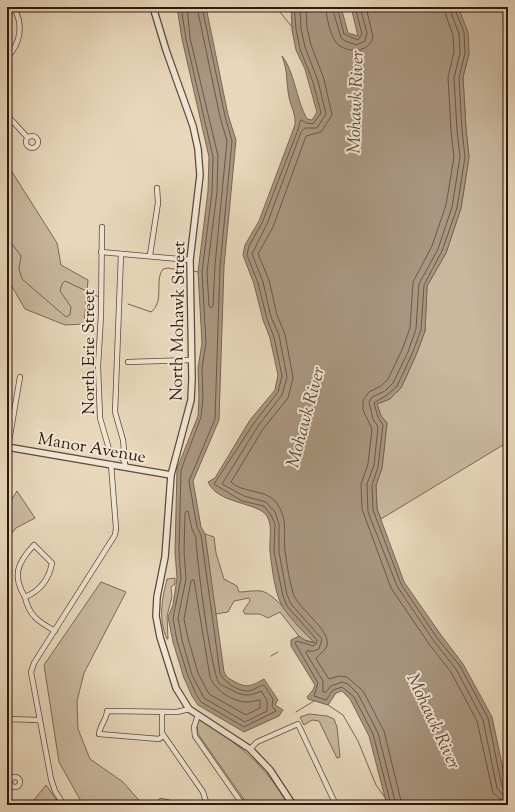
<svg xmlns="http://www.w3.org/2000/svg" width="515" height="812" viewBox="0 0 515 812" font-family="'Sorts Mill Goudy',serif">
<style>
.green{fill:#c9b79e;stroke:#7c6856}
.water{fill:#a99680;stroke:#786452}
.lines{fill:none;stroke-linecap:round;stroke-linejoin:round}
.shore{stroke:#6c5747;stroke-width:1}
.stream{stroke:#786452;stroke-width:1}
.minor-casing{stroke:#5d4839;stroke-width:6}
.tertiary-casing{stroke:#5d4839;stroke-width:8}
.minor{stroke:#f0e5d3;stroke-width:4.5}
.tertiary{stroke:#f0e5d3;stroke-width:5.5}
.labels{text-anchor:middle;stroke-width:4;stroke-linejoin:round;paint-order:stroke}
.street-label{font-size:17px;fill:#2f180e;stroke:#f0e5d3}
.water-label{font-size:18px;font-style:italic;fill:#604a3c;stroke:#f0e5d3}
</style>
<rect width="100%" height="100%" fill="#e8d7bb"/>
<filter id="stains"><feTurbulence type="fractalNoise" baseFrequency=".005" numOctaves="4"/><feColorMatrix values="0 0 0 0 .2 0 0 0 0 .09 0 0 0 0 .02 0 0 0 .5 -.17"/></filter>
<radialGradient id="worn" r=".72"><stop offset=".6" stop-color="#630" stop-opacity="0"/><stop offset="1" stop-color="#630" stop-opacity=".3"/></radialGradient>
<g class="green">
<polygon points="458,7 508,7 508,442 381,519 377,509 376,485 382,468 387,423 381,416 377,404 390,399 401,388 416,355 425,331 427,286 446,253 461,208 469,157 466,129 463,77 469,54"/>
<polygon points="7,164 57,243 61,265 88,280 84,324 65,325 25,309 7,278"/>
<polygon points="17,491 35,518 16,528 7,539 7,507"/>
<path d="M205,534L214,537L216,553L224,579L237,586L239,592C246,592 254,590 261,591C278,594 301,631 316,643L301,639L280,612L268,618L260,614H245L243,611L250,601L249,598L234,601L228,612L215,614Z"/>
<path d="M175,578V584L171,587L172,597L167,616L168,639H167C158,618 162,600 167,579Z"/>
<polygon points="101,582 126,592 84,673 77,701 78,729 90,759 123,782 143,805 83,805 59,762 44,665"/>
<polygon points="309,714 327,716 334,719 337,727 340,757 337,758 319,721 312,720 304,725 300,717"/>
<path d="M200,719C238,744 266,765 288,805H248L198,734L197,725Z"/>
<polygon points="46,785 58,802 57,805 30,805"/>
</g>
<g class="water">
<path d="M177,7H206L228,115L236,140L224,266L219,420L193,481L201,527L205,534L224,672C227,678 230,679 235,682C248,689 253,685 264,679L278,700L275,705L283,710L279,716L244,732L198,705L192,696L184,678L173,642L168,617L173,605L177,578L175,552L177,469L198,416L199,397L198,368L202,343L198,272L208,191L209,157L182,39Z"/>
<path d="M291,7H341L348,33L358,36L351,7H458L468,32L469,54L463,77L466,129L469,157L461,208L446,253L427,286L425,331L416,355L401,388L390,399L377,404L381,416L387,423L382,468L376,485L377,509L404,582L441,635L463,664L492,717L504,774L508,797L506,805H387L369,736L350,699L342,691L336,693L328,705L308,699L307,697L313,690L315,685L291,646V640L299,636L306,641L315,643C305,634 291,619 284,609C275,597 272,567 270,552C269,540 273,526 267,516C258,502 217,504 208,482L215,478L250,420L275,390L278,375L270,338L263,320L254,284L243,255L245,245L259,221L295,125C296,114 291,107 289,97C286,82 288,71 282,56C295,72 296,100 307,119L312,120L317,112L305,69L296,50L292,30Z"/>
</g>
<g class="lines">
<g class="shore">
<path d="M181,7L186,39L213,157L212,192L202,272L206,343L202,368L203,398L201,417L181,470L179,551L181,579L173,618L177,641L188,676L196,694L201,702L244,727L276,711L272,706L273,699L264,685C258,686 254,690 249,691C238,692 224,682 220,673L201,535L197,527L189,481L215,419L220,266L232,141L225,116L202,7"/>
<polyline points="187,7 190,38 218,156 217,192 207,272 209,306 211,308 213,306 215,265 227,141 220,117 197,7"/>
<polyline points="294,7 296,29 300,49 313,82 321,113 313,124 306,123 302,120 300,121 299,127 262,223 249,246 247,255 258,283 267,319 274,337 282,376 278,392 254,423 214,484 242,501 264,506 271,515 275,524 274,552 283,596 287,606 317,640 316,644 313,646 297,641 295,643 318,683 314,696 326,700 333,690 342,687 354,697 373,734 391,805"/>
<polyline points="300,7 301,29 305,47 318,81 326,114 317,128 305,128 301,132 267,224 252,254 263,282 271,317 279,335 287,377 282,395 258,426 222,484 244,496 266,502 275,512 279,524 279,552 287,595 291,604 322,639 319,649 314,651 307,651 306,653 323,681 323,692 326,692 331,686 342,682 348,684 358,694 378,733 396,805"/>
<path d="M306,7L307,28L311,45L324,79L332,115L321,132L306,136L273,227L258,254L269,280L277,315L285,334L293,378L288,398L263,429L231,482C242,493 264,489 275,501C289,519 283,531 285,551C287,564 289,580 293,593C298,609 331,630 327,645C325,652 318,654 316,659L329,679L339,676L347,677L363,691L384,731L402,805"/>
<path d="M326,7C326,16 330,33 335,41C344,54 369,54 373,37L366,7"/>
<polyline points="332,7 341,38 345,41 357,45 365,41 367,33 360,7"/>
<polyline points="337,7 344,34 358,40 362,34 355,7"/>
<polyline points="443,7 453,35 454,52 448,77 451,131 454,157 446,205 432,246 413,282 410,328 402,350 388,379 381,386 369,392 363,400 363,410 372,429 368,464 361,484 362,509 391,588 429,644 451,672 477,721 493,793 500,799 508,801"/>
<polyline points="449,7 459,34 460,53 454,78 457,130 460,157 452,207 438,249 419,284 416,329 408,352 393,383 385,391 372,397 369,402 373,419 378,427 374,465 367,484 368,512 397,586 433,640 456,669 483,720 497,788 502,794 508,795"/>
<polyline points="454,7 464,32 465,53 459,78 462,130 465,157 457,208 442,251 424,285 421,330 412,354 397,386 387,395 374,403 378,417 383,425 378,467 372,485 373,510 401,584 437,638 460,666 488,718 502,787 508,790"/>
<path d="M188,511L192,529L196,537C196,556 211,672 219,683C222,686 226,687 230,689C242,696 248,697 261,691L267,700V711L245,722L204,698L192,675L182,640L178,618L186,579L184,551L185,513Z"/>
<path d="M194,580L210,677C215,690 232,702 248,702C252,702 256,700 260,700V708L246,715L209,694L198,673L188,638L184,619L191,581Z"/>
</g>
<g class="stream">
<polyline points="276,7 292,27"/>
<polyline points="7,237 21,256 19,269 22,279 66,317 70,315 71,307 60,291 62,284 65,281 99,297"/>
<polyline points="193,271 198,272"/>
<path d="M128,304L151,312C165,301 154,281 163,269L168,268L184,271"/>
<polyline points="271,656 278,652"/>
<polyline points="328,705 343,715 358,741 376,785 386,799"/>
<polyline points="296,712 314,701"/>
</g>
<defs>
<g id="minor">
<path d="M7,57C21,44 24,23 13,7"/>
<polyline points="7,115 27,137"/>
<circle cx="32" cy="142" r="6"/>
<polyline points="102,227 101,315 98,366 100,418 109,449 123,459 126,467"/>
<polyline points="101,252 190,260"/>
<polyline points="121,254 115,412 123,440 125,461"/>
<polyline points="150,255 158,203 157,188"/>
<polyline points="128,362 192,360"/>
<polyline points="8,447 20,377"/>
<path d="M34,545L52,563C49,579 40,591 25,597C12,576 17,563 34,545Z"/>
<path d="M25,597C29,616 39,622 55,631"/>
<polyline points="162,712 162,733 203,792 207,805"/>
<polyline points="198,715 194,727 195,736 243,805"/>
<polyline points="7,719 40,720"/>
<path d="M163,736L159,739L99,734C100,725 107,719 107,711L177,712L189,709"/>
<polyline points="250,749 257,742 298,724 336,805"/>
<circle cx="15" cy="782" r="5"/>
<polyline points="64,805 55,791 51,779 31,672 34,663 115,535 116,528 111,464"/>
<polyline points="158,805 161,801 180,805"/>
</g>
<g id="tertiary">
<polyline points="153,7 166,50 193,126 198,149 200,175 190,260 192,379 191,400 171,475 165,557 157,597 156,616 160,637 176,688 189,709 250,749 270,770 293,805"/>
<polyline points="7,447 171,475"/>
</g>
</defs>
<use href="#minor" class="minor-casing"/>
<use href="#tertiary" class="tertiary-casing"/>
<use href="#minor" class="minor"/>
<use href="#tertiary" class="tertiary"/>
</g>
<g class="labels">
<g class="street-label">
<text transform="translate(177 321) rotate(-89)" y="6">North Mohawk Street</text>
<text transform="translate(88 352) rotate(-90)" y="6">North Erie Street</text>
<text transform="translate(92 447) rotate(10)" y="6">Manor Avenue</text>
</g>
<g class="water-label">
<text transform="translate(355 102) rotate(-88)" y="6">Mohawk River</text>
<text transform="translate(305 417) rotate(-75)" y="6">Mohawk River</text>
<text transform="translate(434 721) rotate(65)" y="6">Mohawk River</text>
</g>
</g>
<rect width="515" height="812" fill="none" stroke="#e8d7bb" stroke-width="24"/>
<rect x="8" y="8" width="499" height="796" fill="none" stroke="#2f180e" stroke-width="2"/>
<rect x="12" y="12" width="491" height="788" fill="none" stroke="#2f180e"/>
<rect width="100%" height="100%" filter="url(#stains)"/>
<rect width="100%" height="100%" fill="url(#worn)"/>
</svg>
